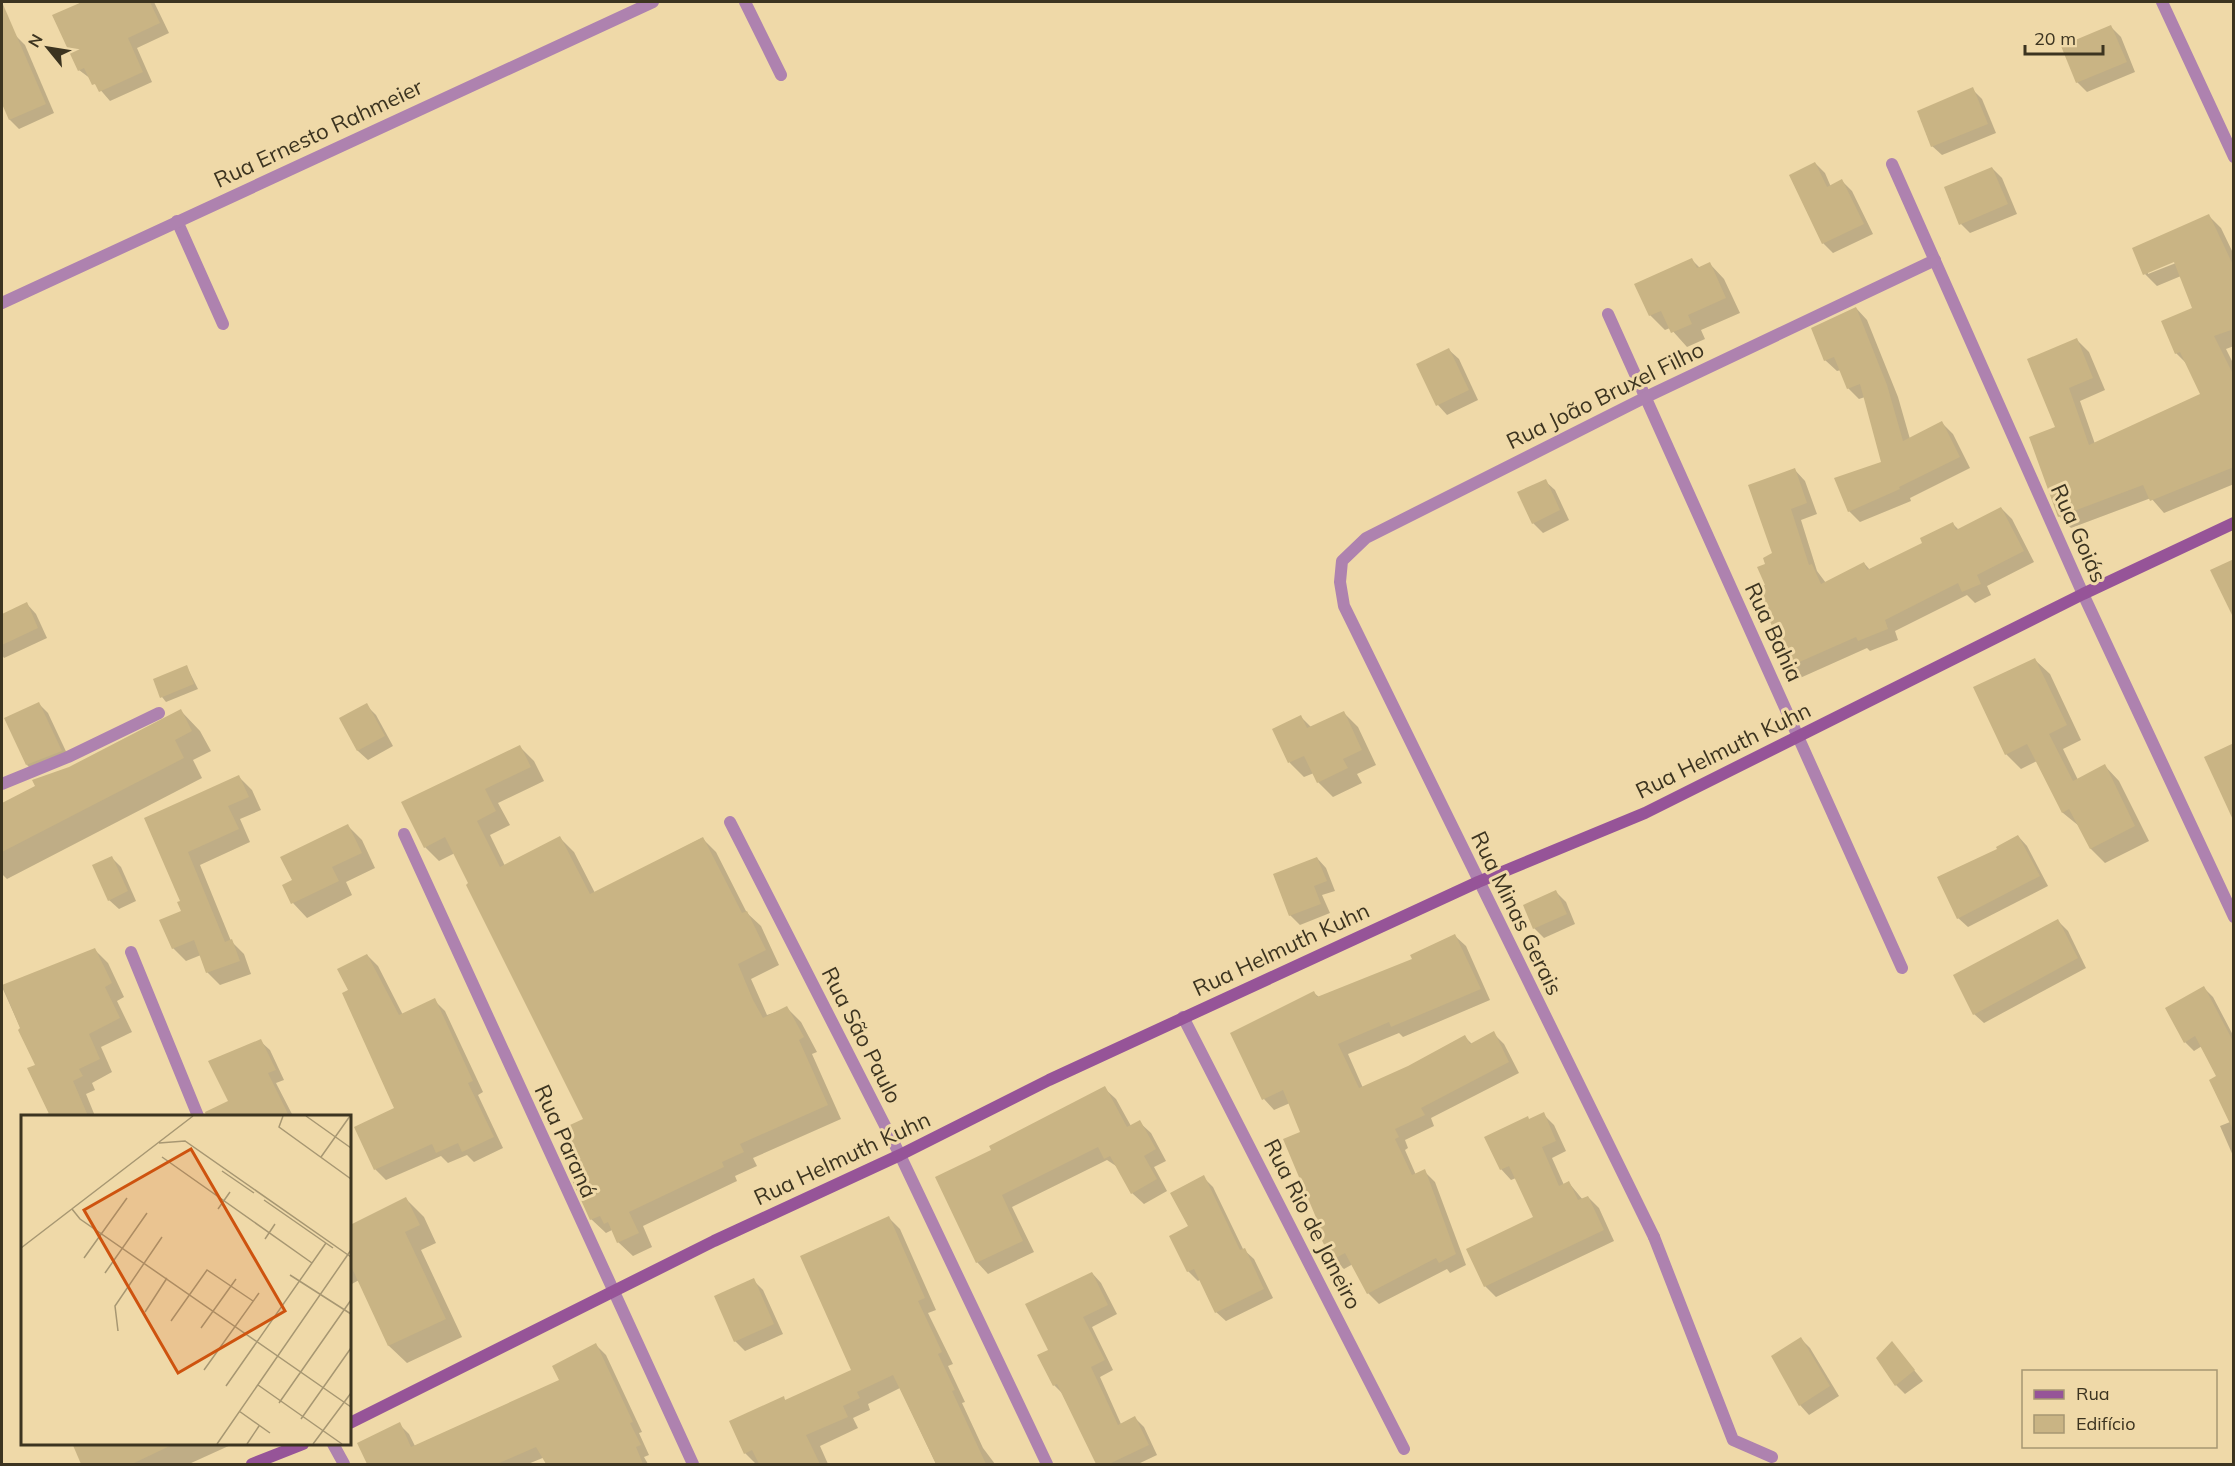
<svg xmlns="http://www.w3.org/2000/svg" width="2235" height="1466" viewBox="0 0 2235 1466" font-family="Mulish,sans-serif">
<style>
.shadow{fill:#0003;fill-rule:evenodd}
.building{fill:#c9b484}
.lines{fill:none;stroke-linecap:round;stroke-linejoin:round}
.lane{stroke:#ae82af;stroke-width:12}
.street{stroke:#ae82af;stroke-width:12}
.secondary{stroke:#965498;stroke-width:12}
.labels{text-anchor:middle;stroke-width:6;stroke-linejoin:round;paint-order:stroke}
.street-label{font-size:22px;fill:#3c3420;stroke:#efd9a8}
.inset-road{fill:none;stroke:#a79772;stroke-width:1.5}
.view{fill:#ce530f;fill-opacity:0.15;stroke:#ce530f;stroke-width:3}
.inset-edge{fill:none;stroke:#3c3420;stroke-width:3}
</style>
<rect width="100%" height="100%" fill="#efd9a8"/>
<g class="shadow">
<polygon points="83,2 154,2 169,33 137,48 152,82 110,101 91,79 79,70 54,16"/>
<polygon points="2111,27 2121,37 2135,72 2087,92 2077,82"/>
<polygon points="16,36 25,45 54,113 19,129 10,120 2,100 2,42"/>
<polygon points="1972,89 1982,99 1996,133 1942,155 1932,146"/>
<polygon points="1815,163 1825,173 1831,187 1842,181 1852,191 1873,234 1833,253 1823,243"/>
<polygon points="1992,168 2002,178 2017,214 1970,233 1961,224"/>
<path d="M2208,215L2221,228L2234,255V346L2226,349L2234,365V484L2164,513L2151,498L2071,528L2059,516L2057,428L2077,340L2089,352L2105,390L2080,401L2095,444L2202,395L2188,365L2176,353L2194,309L2181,276L2157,286L2145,274ZM2180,258L2181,261L2148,274V271Z"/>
<polygon points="1692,260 1700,268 1710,264 1724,279 1740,313 1701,330 1705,339 1687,347 1670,328 1665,330 1650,315"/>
<polygon points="1856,308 1867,320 1898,397 1910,439 1942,423 1953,434 1970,468 1910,498 1911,501 1860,522 1849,511 1883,463 1865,397 1859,399 1848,388 1841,370 1837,371 1825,360"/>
<polygon points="1449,350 1459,359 1478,400 1447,415 1438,405"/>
<polygon points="1794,469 1805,481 1817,514 1801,520 1817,571 1826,583 1864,563 1870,570 1924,543 1953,524 1959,530 2001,508 2012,519 2034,562 1987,586 1991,595 1975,603 1967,595 1895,631 1898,640 1870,651 1867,648 1800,678 1789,666 1767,586 1767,565 1774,554"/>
<polygon points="1545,481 1555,490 1569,520 1543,533 1533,523"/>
<polygon points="27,604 36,614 47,638 4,658 2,655 2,616"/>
<polygon points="2035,660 2050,674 2081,740 2063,749 2078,780 2105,766 2119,781 2149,841 2105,863 2091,849 2079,826 2063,813 2037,761 2021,769 2006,754"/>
<polygon points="187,667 198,689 166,702 162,697"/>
<polygon points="39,704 48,713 70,760 36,774 27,765"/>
<polygon points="366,705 376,715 393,746 368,760 358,751 341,719"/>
<polygon points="181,711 200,731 211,751 193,760 202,778 7,879 2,874 2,805"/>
<polygon points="1344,713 1358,727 1376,765 1357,774 1362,783 1333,797 1318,782 1314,773 1304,777 1290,763 1274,730 1301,717 1312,728"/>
<polygon points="520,747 534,761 544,781 498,803 510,825 490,835 505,866 560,838 574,852 595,893 702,838 716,852 747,913 761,926 779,965 751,979 767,1015 787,1008 801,1022 817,1052 812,1054 841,1119 753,1158 757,1166 735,1176 737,1181 643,1226 652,1247 633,1256 618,1242 612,1230 606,1233 591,1219 582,1174 585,1119 455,853 439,861 425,847"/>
<polygon points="239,777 252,790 261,810 240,819 250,842 200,865 231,941 244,954 251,974 220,985 207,972 201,955 186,961 173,948 183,912 182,902 146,819"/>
<polygon points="348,826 362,840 375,868 346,882 352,895 307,918 293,903 294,881"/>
<polygon points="2018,836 2027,846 2048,886 1968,927 1958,918 1999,849"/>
<polygon points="111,857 121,867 136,901 119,909 109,900"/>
<polygon points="1317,858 1326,868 1335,891 1322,895 1330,913 1300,925 1290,915"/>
<polygon points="1556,892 1566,902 1575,924 1544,938 1534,928 1525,906"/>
<polygon points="2058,921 2068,931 2086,968 1984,1023 1974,1014"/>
<polygon points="1455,936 1466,946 1490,1000 1403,1037 1399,1033 1348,1054 1363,1088 1408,1068 1465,1037 1472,1044 1493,1033 1504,1044 1519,1073 1431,1118 1434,1126 1405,1140 1408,1148 1405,1150 1416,1175 1424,1171 1435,1182 1466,1265 1450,1273 1447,1269 1379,1304 1368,1293 1353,1264 1344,1269 1333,1259 1322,1227 1302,1133 1290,1103 1274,1110 1264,1099 1232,1034 1314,993 1319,997 1414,960"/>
<polygon points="95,950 108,963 124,997 117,1001 132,1032 101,1047 112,1072 92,1083 95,1090 86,1094 95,1116 40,1116 50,1113 37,1065 2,987"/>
<polygon points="367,955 378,966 403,1015 434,1000 445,1011 483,1092 478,1095 503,1148 474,1162 467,1155 448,1163 441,1156 386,1180 375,1169 396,1109 350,991"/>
<polygon points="2204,988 2213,997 2234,1037 2234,1158 2220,1126 2230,1122 2219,1077 2202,1046 2194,1051 2185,1042"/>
<polygon points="260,1041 270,1050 284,1080 276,1083 293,1116 232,1116 226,1104 230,1102"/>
<polygon points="1104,1088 1116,1099 1131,1126 1139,1122 1151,1133 1166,1161 1154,1167 1167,1191 1144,1204 1132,1193 1119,1168 1107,1160 1012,1207 1034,1252 988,1274 977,1262 993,1151"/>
<polygon points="1543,1114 1554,1125 1566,1151 1552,1158 1564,1185 1569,1183 1583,1200 1588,1197 1599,1208 1614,1241 1496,1297 1485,1286 1535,1218 1516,1178 1511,1180 1501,1169 1530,1120"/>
<polygon points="1203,1177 1213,1187 1243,1249 1254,1259 1273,1298 1226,1321 1216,1312 1201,1279 1198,1281 1188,1271 1190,1227"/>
<polygon points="406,1199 424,1217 436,1243 421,1250 462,1337 407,1363 389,1346 359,1280 350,1285 350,1226"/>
<polygon points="889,1218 900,1229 936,1310 928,1313 953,1364 948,1366 965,1402 962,1403 983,1448 995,1464 936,1464 900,1388 868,1404 870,1410 853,1418 858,1428 820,1446 828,1464 756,1464 745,1453 783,1398 786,1401 853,1371"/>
<polygon points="1092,1273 1101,1283 1117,1314 1092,1327 1113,1370 1100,1377 1121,1424 1135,1418 1144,1427 1157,1455 1138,1464 1098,1464 1064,1395 1054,1385 1039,1356 1050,1351"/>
<polygon points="753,1280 763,1290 783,1334 745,1351 735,1341"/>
<polygon points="1801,1339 1810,1348 1839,1396 1809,1415 1800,1405 1773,1357"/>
<polygon points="1892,1343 1923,1381 1905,1394 1896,1385"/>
<polygon points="596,1345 606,1355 642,1432 639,1433 649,1455 644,1457 648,1464 548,1464 545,1457 528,1464 369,1464 359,1443 399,1424 409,1434 415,1446 561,1380"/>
<polygon points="73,1444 233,1444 189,1464 83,1464"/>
</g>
<g class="building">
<polygon points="2,2 46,104 9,120 2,104"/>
<polygon points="82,2 150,2 160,23 128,38 143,72 99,92 95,84 92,85 84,68 78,71 52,15"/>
<polygon points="2111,25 2127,62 2076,83 2061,46"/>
<polygon points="1973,87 1988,124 1931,147 1917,111"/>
<polygon points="1815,162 1827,187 1842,179 1864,224 1822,244 1789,175"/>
<polygon points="1992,167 2008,204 1959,225 1944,187"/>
<polygon points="2209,214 2234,267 2234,329 2214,336 2234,376 2234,467 2150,501 2143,485 2058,517 2029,437 2055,427 2027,359 2077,338 2093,378 2069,388 2089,445 2200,394 2180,352 2175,354 2161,321 2192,308 2174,262 2143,275 2132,248"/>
<polygon points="1692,258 1697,268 1710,262 1726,298 1688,315 1692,324 1671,333 1661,311 1649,316 1634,284"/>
<polygon points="1856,307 1887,385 1903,441 1942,421 1960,457 1899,487 1900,489 1848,512 1834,478 1881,462 1860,384 1847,389 1834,357 1824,361 1811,328"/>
<polygon points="1449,348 1469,390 1436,406 1416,364"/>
<polygon points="1795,468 1807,503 1791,509 1809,565 1812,564 1821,584 1864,562 1867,570 1922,543 1920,538 1953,522 1956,530 2001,507 2024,551 1977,575 1981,584 1962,592 1958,583 1885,620 1888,629 1858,641 1856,637 1788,667 1757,588 1765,585 1757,567 1765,564 1763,558 1772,553 1748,485"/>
<polygon points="1546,479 1560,510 1532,524 1517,492"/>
<polygon points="2234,559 2234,619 2210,570"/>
<polygon points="27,602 38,628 2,645 2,614"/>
<polygon points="2035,658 2067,725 2049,734 2073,781 2105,764 2135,826 2090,849 2069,809 2062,813 2027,744 2005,755 1973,687"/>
<polygon points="187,665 194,684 160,698 153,679"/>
<polygon points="39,702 62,751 26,765 4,718"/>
<polygon points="367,703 385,736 357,751 339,718"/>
<polygon points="181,709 192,731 175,740 184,758 2,852 2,803 35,786 32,780 69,767"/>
<polygon points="1344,711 1362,750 1343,759 1348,768 1317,783 1304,756 1288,763 1272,729 1301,715 1307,728"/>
<polygon points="2234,743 2234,822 2204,757"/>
<polygon points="520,745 531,767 485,789 496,811 477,821 500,867 560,836 590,894 703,837 742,913 747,911 766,950 738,964 753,1000 763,1018 787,1006 804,1037 799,1040 828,1105 740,1144 744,1152 722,1162 724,1167 629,1212 639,1233 617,1243 608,1222 604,1224 600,1216 590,1220 571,1178 580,1174 559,1130 583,1119 466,885 468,883 445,837 424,848 401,802"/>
<polygon points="239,775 249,797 228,806 239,829 188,852 225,942 232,939 240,961 206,973 194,940 172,949 159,920 181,911 177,902 180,901 144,818"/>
<polygon points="348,824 362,853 332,867 339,881 291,904 282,885 292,880 280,857"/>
<polygon points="2018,835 2040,876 1957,919 1937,877 1997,849 1996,847"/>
<polygon points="112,856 128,891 108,901 92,865"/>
<polygon points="1317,857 1327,881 1314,886 1321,904 1289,916 1273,874"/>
<polygon points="1556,890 1567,914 1533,929 1523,905"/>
<polygon points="2058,919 2078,958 1973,1015 1953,975"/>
<polygon points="1455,934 1481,989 1391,1027 1389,1022 1338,1044 1359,1088 1408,1066 1465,1035 1470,1044 1494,1031 1509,1062 1421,1108 1425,1115 1395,1129 1399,1137 1395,1139 1412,1175 1425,1169 1456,1254 1439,1263 1436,1258 1367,1294 1345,1253 1332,1260 1316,1229 1320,1227 1283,1139 1300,1132 1283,1090 1262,1100 1230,1033 1314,991 1317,997 1412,959 1410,955"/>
<polygon points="95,948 112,983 105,987 120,1018 89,1034 100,1059 79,1069 83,1076 73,1081 88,1116 50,1116 27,1068 35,1065 18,1030 20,1028 2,985"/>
<polygon points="367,954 399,1015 435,998 473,1081 468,1083 494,1137 462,1152 458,1143 436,1153 432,1144 374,1170 354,1127 394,1108 342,993 348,990 337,969"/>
<polygon points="2204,986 2234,1043 2234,1132 2209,1080 2216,1076 2195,1036 2184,1043 2165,1008"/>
<polygon points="261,1039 276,1070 268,1073 289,1116 206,1116 205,1112 228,1101 208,1061"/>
<polygon points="1105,1086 1127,1127 1140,1120 1156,1149 1144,1156 1157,1179 1131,1194 1110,1156 1104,1159 1098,1147 1002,1195 1023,1241 976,1263 935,1177 991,1150 989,1146"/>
<polygon points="1544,1112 1556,1141 1542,1147 1559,1186 1569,1181 1578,1200 1588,1196 1604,1230 1484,1287 1466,1249 1533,1217 1509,1166 1500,1170 1484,1137 1528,1116 1529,1119"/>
<polygon points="1204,1175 1240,1250 1245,1248 1264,1289 1215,1313 1194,1269 1187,1272 1169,1236 1188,1226 1170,1193"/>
<polygon points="406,1197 420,1225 405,1232 446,1319 388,1346 350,1264 350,1225"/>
<polygon points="889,1216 925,1298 918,1301 942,1352 938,1354 955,1390 952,1391 986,1464 936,1464 893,1375 857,1392 860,1398 843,1406 848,1417 806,1435 820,1464 759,1464 752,1450 744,1454 729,1421 784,1396 785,1400 851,1370 800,1256"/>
<polygon points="1092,1272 1108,1305 1083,1317 1105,1360 1091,1367 1118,1425 1135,1416 1149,1445 1109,1464 1096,1464 1057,1384 1053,1386 1037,1355 1048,1350 1025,1304"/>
<polygon points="754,1278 774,1324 734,1342 714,1296"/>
<polygon points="1801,1337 1830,1386 1799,1406 1771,1356"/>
<polygon points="1892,1341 1915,1370 1895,1386 1876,1358"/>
<polygon points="596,1343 633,1422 630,1423 641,1445 636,1447 643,1464 546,1464 536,1447 497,1464 367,1464 357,1443 400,1422 411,1447 559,1380 552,1366"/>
<polygon points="72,1443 176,1443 132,1464 81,1464"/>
</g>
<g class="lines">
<g class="lane">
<polyline points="2,784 68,757 159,713"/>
<polyline points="1654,1237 1733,1440 1772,1457"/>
</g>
<g class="street">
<polyline points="745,2 781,75"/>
<polyline points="2162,2 2234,157"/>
<polyline points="1892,164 2083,594 2234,917"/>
<polyline points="177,221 223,324"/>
<polyline points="2,303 653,2"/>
<polyline points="1608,314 1902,968"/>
<polyline points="730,822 900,1155 1047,1464"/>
<polyline points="404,834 693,1464"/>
<polyline points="131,952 198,1116"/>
<polyline points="1183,1017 1404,1449"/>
<polyline points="1654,1237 1344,606 1340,582 1342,561 1366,538 1644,398 1935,260"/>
<polyline points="333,1444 344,1464"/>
</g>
<g class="secondary">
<polyline points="350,1423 714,1241 900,1155 1049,1080 1478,882 1645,813 2083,594 2234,523"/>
<polyline points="252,1464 303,1444"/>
</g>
</g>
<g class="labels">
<g class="street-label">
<text transform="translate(318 133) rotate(-25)" y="8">Rua Ernesto Rahmeier</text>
<text transform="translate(1605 395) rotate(-26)" y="8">Rua João Bruxel Filho</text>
<text transform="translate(2079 533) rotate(66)" y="8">Rua Goiás</text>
<text transform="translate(1774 632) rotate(65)" y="8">Rua Bahia</text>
<text transform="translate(1723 750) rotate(-26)" y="8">Rua Helmuth Kuhn</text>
<text transform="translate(1517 913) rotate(64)" y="8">Rua Minas Gerais</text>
<text transform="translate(1281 949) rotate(-25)" y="8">Rua Helmuth Kuhn</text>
<text transform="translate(862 1035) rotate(63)" y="8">Rua São Paulo</text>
<text transform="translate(566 1141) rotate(66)" y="8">Rua Paraná</text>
<text transform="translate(842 1158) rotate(-25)" y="8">Rua Helmuth Kuhn</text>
<text transform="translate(1313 1224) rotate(63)" y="8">Rua Rio de Janeiro</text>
</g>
</g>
<g transform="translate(21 1115)">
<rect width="330" height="330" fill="#efd9a8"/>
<path class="inset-road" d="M262,1L258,12L330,64M285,1L330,33M138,28L164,26L330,142M141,42L291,148M300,42L329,1M201,56L233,78M243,85L312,133M51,94L59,104L330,292M197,94L209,77M244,124L254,109M0,133L172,1M63,143L106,83M84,158L126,98M269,160L330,199M124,197L146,163M150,206L186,155L232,186M180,213L215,164M97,216L94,191L141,122M183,255L238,178M237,270L321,329M205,271L305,128M258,288L330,185M218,296L249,318M280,304L330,233M196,329L330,135M226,329L238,311M292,329L330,278"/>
<path class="view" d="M170,34L264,196L157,258L63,95Z"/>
<rect width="330" height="330" class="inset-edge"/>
</g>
<rect width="2235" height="1466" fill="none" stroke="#3c3420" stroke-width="6"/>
<rect x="2022" y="1370" width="195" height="78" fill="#efd9a8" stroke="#a79772" stroke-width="1.5"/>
<rect x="2034" y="1390" width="30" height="9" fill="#965498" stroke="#a79772" stroke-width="1.5"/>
<text x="2076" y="1400" font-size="18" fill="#3c3420">Rua</text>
<rect x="2034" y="1415" width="30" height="18" fill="#c9b484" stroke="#a79772" stroke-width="1.5"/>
<text x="2076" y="1430" font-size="18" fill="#3c3420">Edifício</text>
<g transform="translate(48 48) rotate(300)" stroke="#efd9a8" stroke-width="4.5" paint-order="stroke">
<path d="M0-4.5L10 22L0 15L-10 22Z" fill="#3c3420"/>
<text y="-9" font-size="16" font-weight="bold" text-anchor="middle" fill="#3c3420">N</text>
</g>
<path d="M2025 45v9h78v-9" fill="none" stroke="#3c3420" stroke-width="3"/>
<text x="2034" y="45" font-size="18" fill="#3c3420" stroke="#efd9a8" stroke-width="4.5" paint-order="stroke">20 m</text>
</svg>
